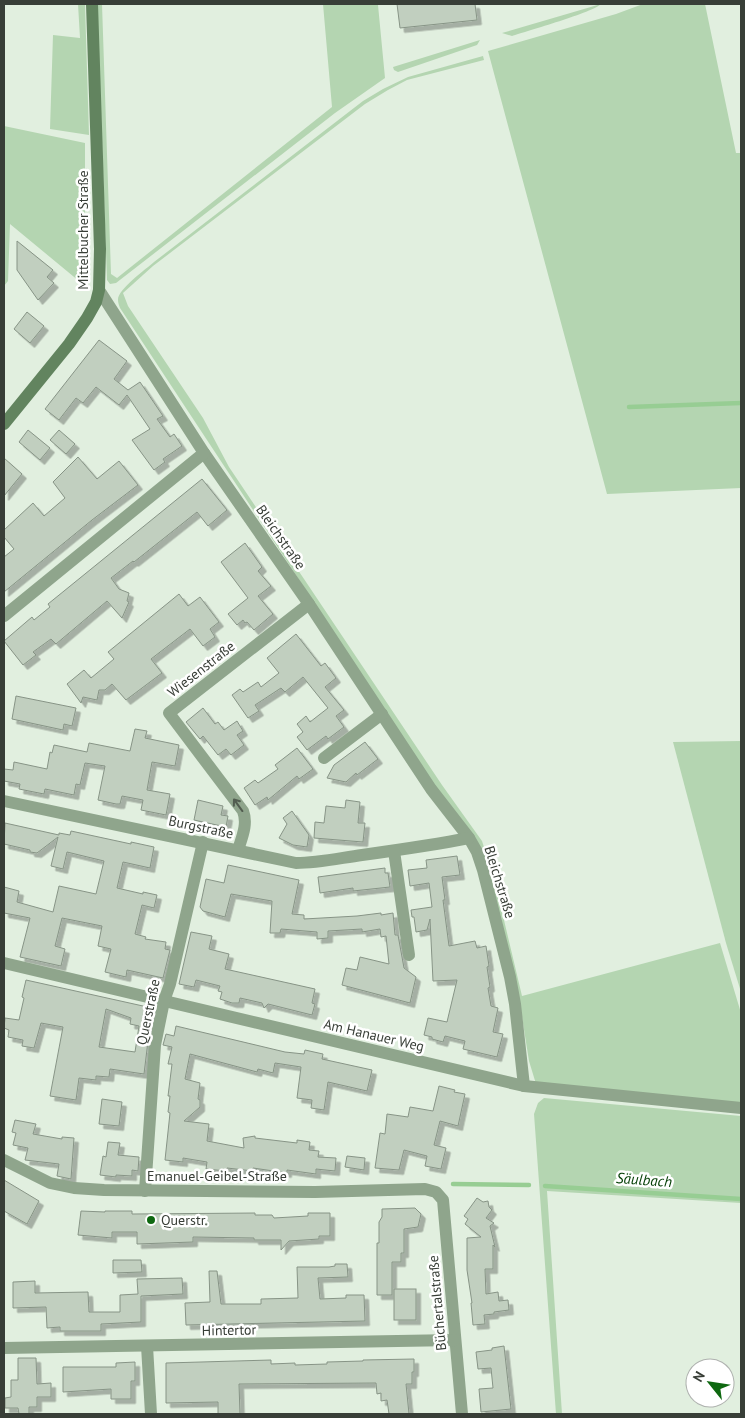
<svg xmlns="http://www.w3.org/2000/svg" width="745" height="1418" viewBox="0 0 745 1418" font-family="'PT Sans',sans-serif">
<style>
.green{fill:#b4d5b1}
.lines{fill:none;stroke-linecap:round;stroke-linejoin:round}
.stream{stroke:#97cd93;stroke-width:4.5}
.building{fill:#c1cfbf;stroke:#879486;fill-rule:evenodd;filter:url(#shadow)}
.minor{stroke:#8fa58c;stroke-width:12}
.secondary{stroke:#62845f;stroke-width:12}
.oneway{stroke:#525d50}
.poi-dot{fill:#0e6810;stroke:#fff;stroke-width:2}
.labels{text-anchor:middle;stroke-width:5;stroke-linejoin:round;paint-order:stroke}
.street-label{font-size:14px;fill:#383e37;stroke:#fff}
.poi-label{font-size:14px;fill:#383e37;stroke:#fff;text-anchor:start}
.water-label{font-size:15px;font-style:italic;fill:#064007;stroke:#fff}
</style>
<defs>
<filter id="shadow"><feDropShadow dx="4.5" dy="4.5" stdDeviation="0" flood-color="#0004"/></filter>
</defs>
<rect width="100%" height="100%" fill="#e1efdf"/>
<g class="green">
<polygon points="78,4 85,4 89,135 50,129 53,35 80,38"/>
<polygon points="97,4 102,4 111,274 117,278 332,107 323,4 373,4 378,5 385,78 335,113 116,283 110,284 107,280"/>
<path d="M601,4C594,12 527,31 512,36L502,33Z"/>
<polygon points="643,4 705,4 736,153 741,153 741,488 607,494 488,51 616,14"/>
<polygon points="480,40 477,45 398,72 394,70 393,67"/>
<path d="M483,56L484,60L407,80L388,90L365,104L153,266L123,293L128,306L203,418L229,467L442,785L482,841L494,878L522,996L720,943L741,1013V1105L536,1084L529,1061L519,998L487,865L120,308C119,305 118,303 118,300C117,290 146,269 154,262L363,101L383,89L408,77Z"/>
<polygon points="4,126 85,143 85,286 10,224 8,281 4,286"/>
<polygon points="741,741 741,992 726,943 673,742"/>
<polygon points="544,1098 741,1116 741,1203 547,1191 562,1414 556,1414 534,1114 538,1103"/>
</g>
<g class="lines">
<g class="stream">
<polyline points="629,407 741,403"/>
<polyline points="453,1184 529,1185"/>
<polyline points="545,1186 741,1199"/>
</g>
</g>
<g class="building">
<polygon points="397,4 475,4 477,20 400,28"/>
<polygon points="17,241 53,270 47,277 54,283 38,300 17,270"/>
<polygon points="27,312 44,326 30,343 14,329"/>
<polygon points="99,340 127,361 114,379 128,390 140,382 163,416 157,419 170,437 174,434 182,446 163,459 165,462 154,470 132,440 150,429 127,395 119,405 96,387 83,403 76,398 59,420 45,409"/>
<polygon points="28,430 50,448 40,460 19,442"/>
<polygon points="59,430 75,444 66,454 50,440"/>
<polygon points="78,457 97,479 119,461 138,485 92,520 4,592 4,557 14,549 4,537 4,530 33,503 44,516 65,498 53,482"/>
<polygon points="4,458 22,474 4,496"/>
<polygon points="202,479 227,510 208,526 197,512 134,562 133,561 111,578 119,589 129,593 127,601 129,602 122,618 107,601 56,644 51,639 33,652 36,655 23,665 4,641 32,617 34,620 50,607 48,604"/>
<polygon points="245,543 262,567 258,571 271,586 258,596 273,614 254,630 247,622 245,623 243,620 237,625 228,614 248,598 221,562"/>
<polygon points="179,594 188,606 200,597 219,622 210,629 215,637 203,646 190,629 151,659 162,673 126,700 112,684 105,690 99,690 97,700 83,697 81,703 67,684 84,670 91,678 114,659 108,652"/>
<polygon points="296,634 321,666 325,663 336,678 325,687 344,710 336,716 344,727 328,739 326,736 307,750 297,737 303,732 297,724 306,716 310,722 328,708 303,677 285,692 281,688 255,705 259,711 248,718 232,695 240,689 243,692 258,682 261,687 279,673 267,658"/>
<polygon points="16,696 76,708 72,726 64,724 63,730 12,719"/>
<polygon points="203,708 215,724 218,722 224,730 237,721 243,731 237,735 244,745 231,755 226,749 218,755 203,736 200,739 186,722"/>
<polygon points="135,729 147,731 145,738 179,745 175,766 152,762 147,790 170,794 166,815 141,810 143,800 122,796 120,804 116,804 98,800 105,766 85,763 80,785 76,784 74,795 45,789 44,794 19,789 20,784 4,781 4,769 13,770 14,762 47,769 50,752 52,753 54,745 87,752 89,743 130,751"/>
<polygon points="365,742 378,759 357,775 356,773 346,782 327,778 334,765"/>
<polygon points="297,748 313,769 299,779 297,776 268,800 267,797 255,805 244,788 255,780 258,783 278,769 275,765"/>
<polygon points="198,800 223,806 221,815 228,816 226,827 194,820"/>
<polygon points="346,800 360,802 358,823 365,823 363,842 314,838 315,822 324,823 326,806 345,808"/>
<polygon points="292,811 309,835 307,847 293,845 279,838 287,824 283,818"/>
<polygon points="5,823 59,835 59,833 70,835 71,831 131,844 131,842 154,847 150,868 123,862 117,888 143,894 143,892 157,895 154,908 142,905 135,934 146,937 145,939 166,942 165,949 170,950 163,978 127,970 126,977 105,972 111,949 98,946 102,926 62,918 55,946 65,949 61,966 20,957 30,918 4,913 4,887 19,891 17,902 53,912 59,886 96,894 104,861 67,852 63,869 51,866 58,837 37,853 30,852 30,850 4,844"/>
<polygon points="457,856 460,875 442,877 445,900 443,900 449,946 475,941 477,948 486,946 489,966 487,967 490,987 488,988 491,1006 498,1008 493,1032 503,1034 497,1057 463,1049 465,1041 445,1036 443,1042 432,1039 432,1037 424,1035 428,1018 447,1022 457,980 433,981 430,919 427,930 416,932 414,917 412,917 411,910 432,907 429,883 410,886 408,870 427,868 426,860"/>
<polygon points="228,865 299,880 292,914 304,915 304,919 357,916 381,913 381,915 393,913 395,935 398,935 404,968 416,977 410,1003 342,985 346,968 357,970 360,957 389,964 386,936 381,937 380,929 362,932 362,929 328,931 328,938 317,939 317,932 281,929 280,933 270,933 272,901 231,894 225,917 203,911 200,907 206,879 224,883"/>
<polygon points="385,868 385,873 388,873 390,887 353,891 353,888 320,893 318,877"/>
<polygon points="191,932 212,936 209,949 229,954 225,969 315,989 312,1003 315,1004 312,1015 268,1004 264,1008 262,1003 240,998 239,1003 232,1003 220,999 222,992 218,991 220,986 196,980 194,987 179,984"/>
<path d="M26,980L152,1008L144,1074L110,1069L109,1077L96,1076V1080L79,1078L76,1100L50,1096L63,1027L41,1023L34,1048L22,1046L23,1040L8,1037L9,1030L4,1028L5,1018L19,1020L24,998L22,997ZM106,1009L131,1018L130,1024L139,1026L135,1052L99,1047Z"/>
<polygon points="176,1026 285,1052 304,1054 305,1050 323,1054 322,1059 372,1070 367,1091 328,1082 324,1110 311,1108 312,1100 297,1098 301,1067 275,1063 273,1073 258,1069 257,1072 190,1054 185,1079 200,1083 198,1099 200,1100 200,1107 184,1121 209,1124 207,1141 244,1148 243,1138 255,1136 255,1138 297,1143 297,1140 310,1142 309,1150 319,1151 318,1157 336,1158 335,1171 316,1169 316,1174 287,1170 287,1173 253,1168 253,1171 227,1168 226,1171 206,1169 207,1162 183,1158 183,1162 165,1160 170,1113 168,1112 170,1096 168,1096 172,1064 168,1064 172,1047 163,1045 166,1034 174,1036"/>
<polygon points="439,1086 455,1090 454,1092 465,1094 458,1126 440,1121 434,1145 446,1148 441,1169 425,1166 427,1156 404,1150 399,1170 375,1168 380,1133 385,1134 387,1114 408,1117 410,1107 433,1111"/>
<polygon points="102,1099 122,1102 119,1126 99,1124"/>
<polygon points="15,1120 36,1124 33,1134 62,1139 62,1137 74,1138 71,1179 57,1176 59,1164 25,1160 28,1148 13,1145 16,1133 12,1132"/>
<polygon points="108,1142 120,1143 118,1155 139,1157 138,1171 132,1170 132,1176 116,1175 116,1177 100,1175 103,1156 106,1157"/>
<polygon points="347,1156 365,1158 364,1170 345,1167"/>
<polygon points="4,1180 39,1201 27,1224 4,1211"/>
<polygon points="477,1198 483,1202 488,1201 489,1207 492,1210 486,1218 494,1223 490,1226 495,1247 493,1245 493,1269 485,1269 486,1294 498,1292 499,1301 508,1300 509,1310 494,1312 494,1314 484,1315 485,1324 473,1325 471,1303 472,1303 467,1270 467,1238 481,1237 465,1224 468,1219 464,1216"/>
<polygon points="415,1208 421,1214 418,1227 404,1229 404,1253 401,1253 401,1262 392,1262 392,1295 377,1295 377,1243 379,1243 379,1222 382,1217 382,1209"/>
<polygon points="81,1211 105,1212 105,1211 132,1211 132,1214 255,1213 255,1215 272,1215 274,1218 308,1216 308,1213 330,1213 330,1236 319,1236 319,1239 289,1241 281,1250 281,1240 254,1240 254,1238 193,1237 193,1242 137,1244 137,1232 112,1232 112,1238 78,1235"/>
<polygon points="113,1260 141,1260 142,1272 113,1273"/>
<polygon points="335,1264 347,1264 348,1277 318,1278 320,1299 346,1298 346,1295 364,1295 365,1321 186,1325 185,1303 210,1302 209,1271 217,1271 221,1304 261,1304 261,1299 298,1298 297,1267 329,1267 335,1266"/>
<polygon points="182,1278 183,1294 141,1296 141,1322 101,1324 101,1331 60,1331 60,1327 47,1328 46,1307 13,1308 13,1282 35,1281 35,1293 88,1292 89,1312 120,1312 120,1295 138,1294 137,1279"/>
<rect x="394" y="1289" width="22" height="31"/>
<polygon points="504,1346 511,1409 481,1412 479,1389 493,1388 491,1368 478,1369 476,1352 492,1350 492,1348"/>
<polygon points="18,1358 36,1358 37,1384 51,1383 51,1397 37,1397 37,1407 29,1407 29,1414 19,1414 18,1408 5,1408 5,1398 11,1397 11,1380 18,1380"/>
<polygon points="414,1359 414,1372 412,1372 412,1384 406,1384 409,1414 389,1414 387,1400 381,1401 381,1393 377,1394 376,1383 239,1384 240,1414 218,1414 218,1402 166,1403 166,1363 271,1360 271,1364 295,1363 295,1365 327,1364 327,1362 363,1361 363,1360"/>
<polygon points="135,1362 135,1381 131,1381 131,1399 111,1399 111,1389 63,1392 63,1367 116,1367 116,1363"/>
</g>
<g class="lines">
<g class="minor">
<polyline points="99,290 204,453 309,604 431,789 469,838 477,852 483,870 510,977 515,1004 524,1086"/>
<polyline points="4,616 204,453"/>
<polyline points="324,758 382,714"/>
<path d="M4,801L296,863C318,863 340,858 362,855C398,850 434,845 469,838"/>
<path d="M238,850C242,837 248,824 243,811L169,713L309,604"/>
<polyline points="394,851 409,955"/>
<polyline points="4,963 524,1086 741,1108"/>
<polyline points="4,1160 50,1183 74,1188 104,1190 315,1192 425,1189 436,1192 443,1200 462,1414"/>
<polyline points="145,1191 155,1045 164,1001 170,984 203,842"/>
<polyline points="147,1346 151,1414"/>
<polyline points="4,1348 455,1340"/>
</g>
<polyline class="secondary" points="4,424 69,344 87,318 96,302 99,290 100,249 92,4"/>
</g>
<defs><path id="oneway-shaft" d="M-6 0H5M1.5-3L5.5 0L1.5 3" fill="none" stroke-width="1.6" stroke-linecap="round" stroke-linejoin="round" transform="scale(1.25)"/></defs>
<use class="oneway" href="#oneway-shaft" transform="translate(238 805) rotate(-126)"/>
<circle class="poi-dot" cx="151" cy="1220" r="5"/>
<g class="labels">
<g class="street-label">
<text transform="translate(83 230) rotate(-90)" y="5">Mittelbucher Straße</text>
<text transform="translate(281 537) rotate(55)" y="5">Bleichstraße</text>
<text transform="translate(201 669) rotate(-38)" y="5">Wiesenstraße</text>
<text transform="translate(201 827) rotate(12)" y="5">Burgstraße</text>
<text transform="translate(500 882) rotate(73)" y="5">Bleichstraße</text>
<text transform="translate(148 1012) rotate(-78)" y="5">Querstraße</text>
<text transform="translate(374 1035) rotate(13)" y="5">Am Hanauer Weg</text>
<text x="217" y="1181">Emanuel-Geibel-Straße</text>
<text transform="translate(437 1303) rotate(-95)" y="5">Büchertalstraße</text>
<text transform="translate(229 1330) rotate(-1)" y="5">Hintertor</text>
</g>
<g class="poi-label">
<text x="161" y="1225">Querstr.</text>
</g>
<g class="water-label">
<text transform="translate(644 1180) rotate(4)" y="5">Säulbach</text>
</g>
</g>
<rect width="745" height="1418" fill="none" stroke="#383e37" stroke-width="10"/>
<g transform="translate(710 1383) rotate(300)"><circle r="24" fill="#ffffff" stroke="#afb2af"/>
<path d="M0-4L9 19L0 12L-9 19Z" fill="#0e6810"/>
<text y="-8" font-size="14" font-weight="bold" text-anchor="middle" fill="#383e37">N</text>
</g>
</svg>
